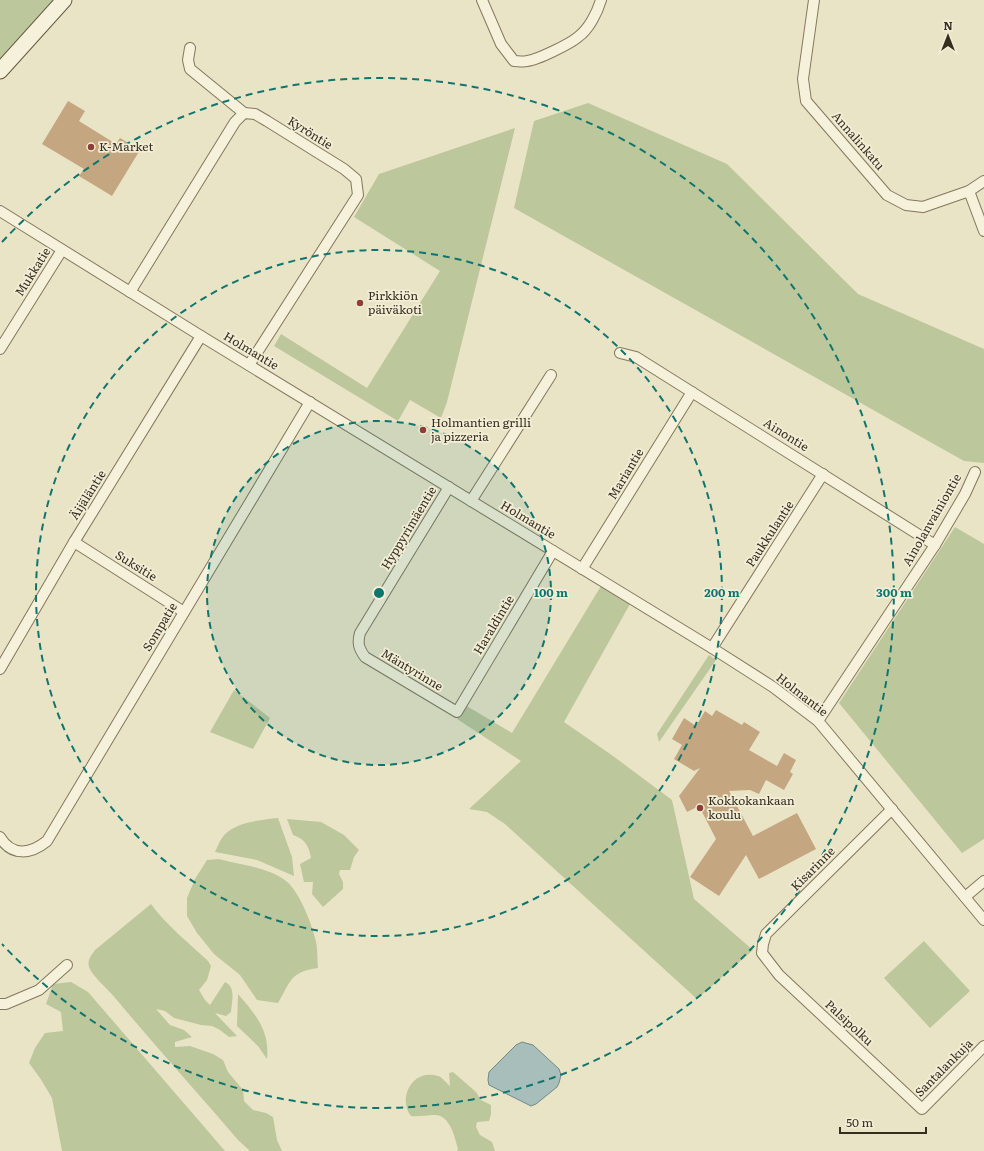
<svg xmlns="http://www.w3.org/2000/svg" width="984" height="1151" viewBox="0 0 984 1151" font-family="Literata,serif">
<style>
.green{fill:#bcc79c}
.water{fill:#a8beba;stroke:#6f8b88}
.building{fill:#c4a681}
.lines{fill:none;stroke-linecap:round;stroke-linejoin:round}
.street-casing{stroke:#84775e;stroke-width:12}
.secondary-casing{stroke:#655841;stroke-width:17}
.street{stroke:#f5f1da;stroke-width:10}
.secondary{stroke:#f5f1da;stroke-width:15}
.ring{fill:none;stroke:#0f766e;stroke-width:2;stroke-dasharray:7 5}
.poi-dot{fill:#8c4035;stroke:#f2eed6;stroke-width:1.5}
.labels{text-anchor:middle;stroke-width:3.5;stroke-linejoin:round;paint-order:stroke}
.street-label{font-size:12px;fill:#352d20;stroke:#f2eed6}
.poi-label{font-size:12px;fill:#352d20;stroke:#f2eed6;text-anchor:start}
.centre{fill:#0f766e;stroke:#f2eed6;stroke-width:2}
.ring-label{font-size:12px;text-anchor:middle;font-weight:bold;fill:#0f766e;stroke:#f2eed6;stroke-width:3.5;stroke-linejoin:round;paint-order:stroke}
</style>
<rect width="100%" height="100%" fill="#eae4c7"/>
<g class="green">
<polygon points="0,0 55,0 0,62"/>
<polygon points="588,103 727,164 858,294 984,349 984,463 964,461 514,208 534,121"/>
<polygon points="515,128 447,402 441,418 410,400 398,421 274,346 281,334 367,388 440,271 354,217 379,174"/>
<polygon points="955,527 984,544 984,839 962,853 839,703"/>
<polygon points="601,586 630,604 564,722 613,756 672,800 694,899 753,950 697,999 505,824 487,812 469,809 521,761 457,719 465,705 512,733"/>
<polygon points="709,655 716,660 659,742 657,734"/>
<polygon points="234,690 270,718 253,749 210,732"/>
<path d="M278,818L292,857L294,876L257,860L215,852C217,848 219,842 222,838C232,822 261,820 278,818Z"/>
<path d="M287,819L321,822L344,835L359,850L354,857L350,870H340L339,874L343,882V889L323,907L312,894L313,882H304L300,864L311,858C309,846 305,839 293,835Z"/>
<path d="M219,859C240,865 268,867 286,881C299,891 311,922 315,938C318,947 317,959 318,968C290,972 291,981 278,1003L257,1000L240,975L214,954L197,933L187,916V898L195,879L207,860Z"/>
<path d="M151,904C166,925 189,943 208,961L211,966L207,980L199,990L205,1000L210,1005L225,982C236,987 232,1000 231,1012L226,1016L215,1013L237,1036L229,1037L220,1030L212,1026L201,1025L174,1018L165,1011L156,1009L170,1025L184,1030L192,1037L175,1042V1047L190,1046L213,1054L223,1060L228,1072L243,1090L244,1101L253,1110L266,1113L273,1117L277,1140L282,1151H250L238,1140C198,1093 156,1047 116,999C110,991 92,976 89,967C87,960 91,956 95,950Z"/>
<polygon points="924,941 970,991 930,1028 884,978"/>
<polygon points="71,982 88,992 225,1151 62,1151 52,1098 40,1078 29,1063 35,1048 45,1033 63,1031 61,1012 46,1004 53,984"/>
<path d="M238,994C255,1014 270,1030 267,1059L258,1046L237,1026Z"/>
<path d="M453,1072L476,1092L481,1100L491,1105V1114L489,1121L477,1122L476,1127L480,1135L492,1142L495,1151H457L458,1149C455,1138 450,1114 434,1115C426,1115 419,1117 411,1116C397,1097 413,1068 438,1076C442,1077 446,1083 450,1086L449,1073Z"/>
</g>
<polygon class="water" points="522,1042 533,1045 559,1069 561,1075 559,1083 557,1087 536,1104 531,1106 489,1085 488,1080 489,1072 516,1045"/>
<g class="building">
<polygon points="68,101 85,111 79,121 116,144 120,138 140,150 112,196 79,176 84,169 42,144"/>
<polygon points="716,710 742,725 744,722 760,732 749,750 777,766 784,753 796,760 790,772 793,774 784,790 766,780 759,794 750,790 729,791 753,836 797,813 816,849 759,879 746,855 719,896 690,877 716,839 699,806 687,812 679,796 700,768 694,771 674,759 682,745 672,739 684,718 696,726 705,711 712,716"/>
</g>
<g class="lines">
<defs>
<g id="street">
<path d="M482,0L501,44L514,61C518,61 523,62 527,61C537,60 570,44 578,37C589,29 597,13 601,0"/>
<polyline points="814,0 803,79 806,101 887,195 906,205 923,207 969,191 984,181"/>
<polyline points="190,48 188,60 190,69 244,113"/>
<polyline points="969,191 984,231"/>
<polyline points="0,211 201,336 712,648 773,687 818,721 984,920"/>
<polyline points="130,292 235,122 244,113 255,114 267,121 344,169 356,179 358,195 249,365"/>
<polyline points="0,349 62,250"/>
<polyline points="620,353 636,357 935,545"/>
<path d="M449,487L360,633C357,643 359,649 365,657L457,712L553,551"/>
<polyline points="471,501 551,375"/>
<polyline points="74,542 184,612"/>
<polyline points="582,569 692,392"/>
<polyline points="712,648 823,474"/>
<polyline points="0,669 74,542 201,336"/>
<polyline points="818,721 935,545 965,494 975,472"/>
<polyline points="892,809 766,934 763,944 762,953 779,975 922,1109 984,1046"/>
<path d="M0,837C12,857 31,854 47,841L310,402"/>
<polyline points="965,897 984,881"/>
<polyline points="0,1004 6,1004 39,990 67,965"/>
</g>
<polyline id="secondary" points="0,71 64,0"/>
</defs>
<use href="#street" class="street-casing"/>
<use href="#secondary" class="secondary-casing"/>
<use href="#street" class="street"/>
<use href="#secondary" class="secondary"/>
</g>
<circle cx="379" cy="593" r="172" fill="#0f766e" fill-opacity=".12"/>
<g class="ring">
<circle cx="379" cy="593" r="172"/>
<circle cx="379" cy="593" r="343"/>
<path d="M2 242A515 515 0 1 1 2 944"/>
</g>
<g class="poi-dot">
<circle cx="91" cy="147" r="4"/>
<circle cx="360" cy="303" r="4"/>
<circle cx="423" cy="430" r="4"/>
<circle cx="700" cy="808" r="4"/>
</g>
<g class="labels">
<g class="street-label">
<text transform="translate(310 133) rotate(32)" y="4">Kyröntie</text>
<text transform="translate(858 141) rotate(49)" y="4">Annalinkatu</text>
<text transform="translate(33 272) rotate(-58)" y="4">Mukkatie</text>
<text transform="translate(251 351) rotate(31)" y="4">Holmantie</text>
<text transform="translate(786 435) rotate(32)" y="4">Ainontie</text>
<text transform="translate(626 474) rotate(-59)" y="4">Mariantie</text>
<text transform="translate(88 495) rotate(-58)" y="4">Äijäläntie</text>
<text transform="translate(528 520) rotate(31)" y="4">Holmantie</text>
<text transform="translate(932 520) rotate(-60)" y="4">Ainolanvainiontie</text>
<text transform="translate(409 528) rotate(-59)" y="4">Hyppyrimäentie</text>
<text transform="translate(770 534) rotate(-57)" y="4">Paukkulantie</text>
<text transform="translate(136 566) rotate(32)" y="4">Suksitie</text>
<text transform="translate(494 625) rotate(-59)" y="4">Haraldintie</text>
<text transform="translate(160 627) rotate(-59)" y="4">Sompatie</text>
<text transform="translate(412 670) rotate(31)" y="4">Mäntyrinne</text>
<text transform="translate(802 695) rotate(38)" y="4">Holmantie</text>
<text transform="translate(813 869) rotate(-45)" y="4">Kisarinne</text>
<text transform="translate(849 1023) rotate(43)" y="4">Palsipolku</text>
<text transform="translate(944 1068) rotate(-45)" y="4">Santalankuja</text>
</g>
<g class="poi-label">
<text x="99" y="151">K-Market</text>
<text x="368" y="300">Pirkkiön<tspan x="368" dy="14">päiväkoti</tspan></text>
<text x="431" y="427">Holmantien grilli<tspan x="431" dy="14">ja pizzeria</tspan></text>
<text x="708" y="805">Kokkokankaan<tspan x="708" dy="14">koulu</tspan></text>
</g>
</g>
<circle cx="379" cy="593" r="6" class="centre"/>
<g class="ring-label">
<text x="551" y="597">100 m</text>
<text x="722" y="597">200 m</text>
<text x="894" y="597">300 m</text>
</g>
<g transform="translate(948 36)" stroke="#f2eed6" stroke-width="3" paint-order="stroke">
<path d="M0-3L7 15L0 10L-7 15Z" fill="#352d20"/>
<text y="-6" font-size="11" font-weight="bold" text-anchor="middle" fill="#352d20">N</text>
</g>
<path d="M840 1127v6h86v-6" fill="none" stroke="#352d20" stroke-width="2"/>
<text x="846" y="1127" font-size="12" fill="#352d20" stroke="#f2eed6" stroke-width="3" paint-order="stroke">50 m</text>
</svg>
